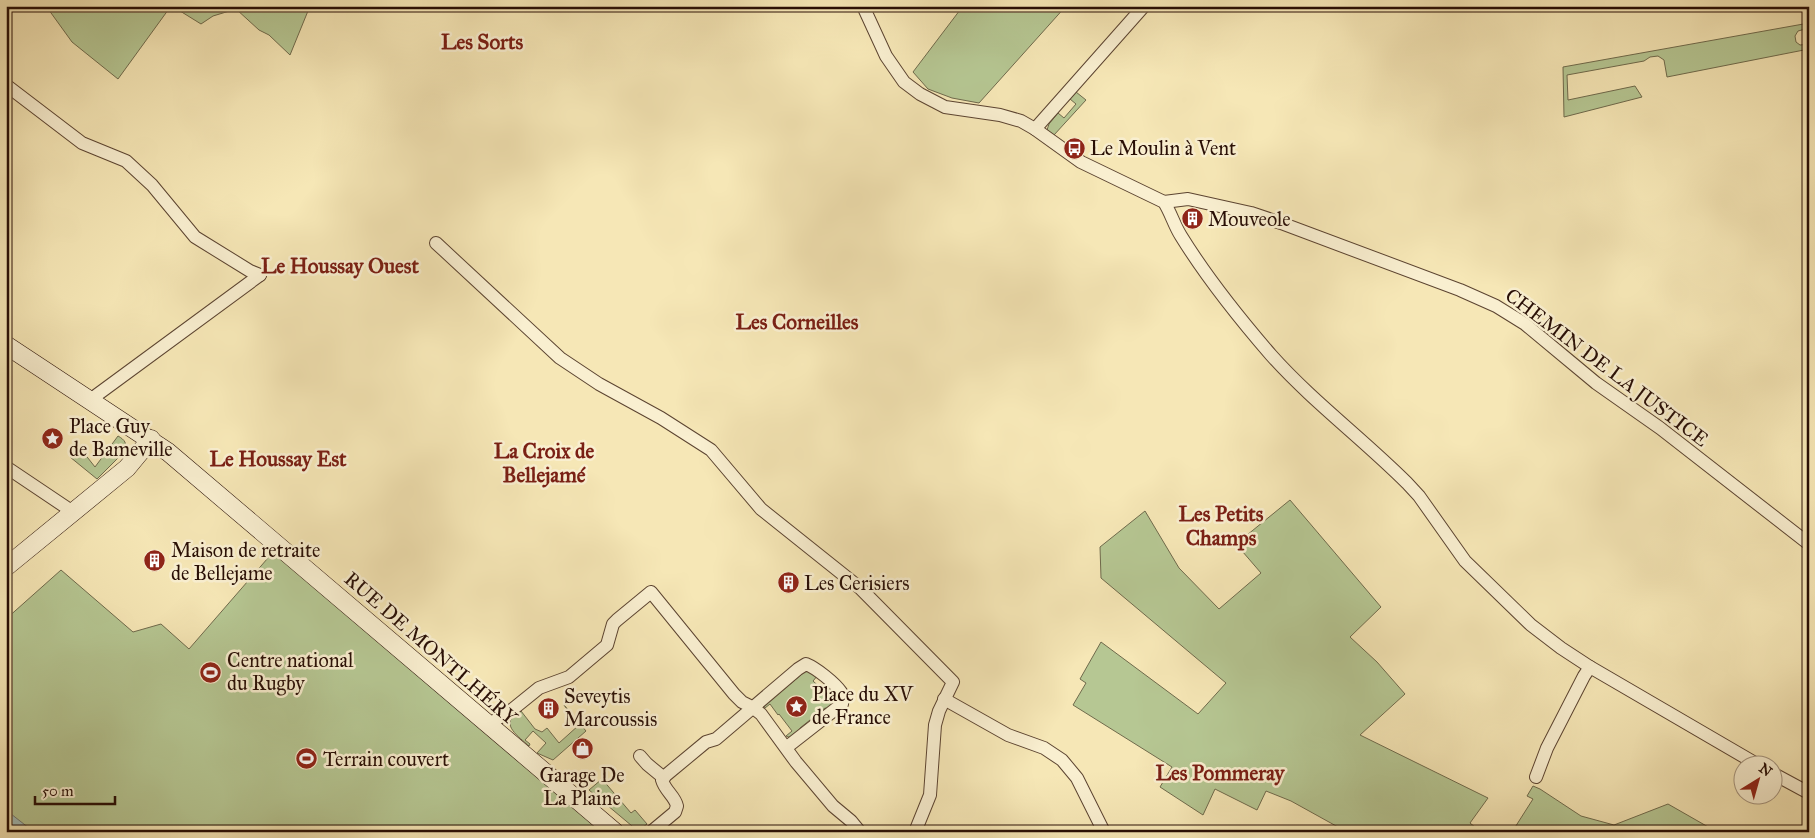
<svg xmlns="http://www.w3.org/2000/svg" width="1815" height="838" viewBox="0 0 1815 838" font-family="'IM FELL Great Primer',serif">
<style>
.green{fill:#b6c793;stroke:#6f6a4c}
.water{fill:#a2bdb9;stroke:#717771}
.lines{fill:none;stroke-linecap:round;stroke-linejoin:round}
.street-casing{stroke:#5c4431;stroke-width:14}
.secondary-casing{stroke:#280e05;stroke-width:19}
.street{stroke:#f9efd0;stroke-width:12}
.secondary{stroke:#f9efd0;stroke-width:18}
.labels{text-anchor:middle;stroke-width:5;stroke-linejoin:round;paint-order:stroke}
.poi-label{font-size:20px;fill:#280e05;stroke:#f9efd0;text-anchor:start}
.street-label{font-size:20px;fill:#280e05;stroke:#f9efd0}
.neighbourhood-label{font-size:21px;font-weight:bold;fill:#7a1f14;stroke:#f9efd0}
</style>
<rect width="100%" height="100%" fill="#f6e7b6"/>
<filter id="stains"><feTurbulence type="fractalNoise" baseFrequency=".004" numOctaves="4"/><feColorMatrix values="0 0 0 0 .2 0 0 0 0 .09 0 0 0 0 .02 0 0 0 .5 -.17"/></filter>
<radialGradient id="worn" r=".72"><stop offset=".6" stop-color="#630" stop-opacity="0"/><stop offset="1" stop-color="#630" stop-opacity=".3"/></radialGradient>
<g class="green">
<polygon points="46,6 171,6 118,79 72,42"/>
<polygon points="172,6 310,6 290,55 269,35 259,30 236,9 213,16 201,24"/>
<polygon points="963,6 1066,6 979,103 952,98 928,89 913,72"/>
<polygon points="1809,23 1809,28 1798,31 1795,36 1796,42 1800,45 1809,44 1809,49 1667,77 1664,60 1658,56 1650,57 1644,61 1567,75 1568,100 1635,86 1642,97 1564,117 1563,67"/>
<polygon points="1076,92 1086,100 1054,135 1047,130 1049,124 1058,113 1064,118 1076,104 1070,99"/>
<path d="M118,436C125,440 127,443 125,451L97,479L70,457L77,448L84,453L95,467Z"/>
<polygon points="1290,500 1381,607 1350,637 1377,662 1405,694 1360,735 1488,798 1470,823 1481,832 1347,832 1291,801 1266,791 1257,810 1215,789 1203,815 1160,787 1172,767 1073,705 1086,683 1080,679 1101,642 1198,714 1226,683 1101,578 1100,547 1145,511 1179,568 1219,609 1261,573 1236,544"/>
<polygon points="274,551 602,832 6,832 6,619 61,570 133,632 161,624 189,649"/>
<polygon points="802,669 818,675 813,681 825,692 831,687 840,698 830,709 825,708 800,728 800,734 791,738 786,736 792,731 779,714 778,715 770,704 765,708 764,706 802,674"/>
<path d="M564,705L586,731L553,760L537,753L546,743L533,731L525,740L530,744L529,746C523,740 501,726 514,716C516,714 519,714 521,711L535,729L542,732L547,728L559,743L579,725Z"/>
<polygon points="602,779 631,813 635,810 647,824 638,831 589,790"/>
<polygon points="1533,786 1540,789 1581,816 1614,825 1668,804 1717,832 1512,832 1533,799 1527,796"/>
</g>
<polygon class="water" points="6,810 34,832 6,832"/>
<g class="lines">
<defs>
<g id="street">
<path d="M863,6L886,56L904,82L920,94L945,107L1000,115L1021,121L1035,129L1081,162L1164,202C1171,213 1174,225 1181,236C1207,278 1239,318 1271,355C1312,401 1363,439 1407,483L1419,496L1465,561L1531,625L1561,648L1590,667L1760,766"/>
<polyline points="6,85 82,143 126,161 152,185 195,237 250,271 260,275"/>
<polyline points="1035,129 1144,6"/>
<polyline points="1164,202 1188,199 1251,213 1281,223 1460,290 1496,306 1525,324 1596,383 1660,428 1809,544"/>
<polyline points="436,243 560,358 599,384 661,418 711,450 761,509 860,588 953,682 939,711 935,725 930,795 915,832"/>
<polyline points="90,400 260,275"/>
<polyline points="6,467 73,512"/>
<polyline points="944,699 1008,735 1044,748 1062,760 1077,778 1104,832"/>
<polyline points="490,726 497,719 513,709 539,688 569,677 607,645 613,624 617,620 651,592 734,694 742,702 752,707 761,714 796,762 833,806 851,821 860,832"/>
<polyline points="640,756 647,764 664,778"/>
<polyline points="1772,773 1809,793"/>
<polyline points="1536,777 1547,748 1584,676 1590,667"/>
<path d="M651,832L675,812L677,806C675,796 665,791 662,780L665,776L706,742L716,739L798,669L806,664C816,668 835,683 841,692C843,696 843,700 842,704L787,747"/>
</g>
<g id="secondary">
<polyline points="6,345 168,452 615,832"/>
<polyline points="6,567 127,468 151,439"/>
</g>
</defs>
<use href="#street" class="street-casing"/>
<use href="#secondary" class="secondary-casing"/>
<use href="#street" class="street"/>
<use href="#secondary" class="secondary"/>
</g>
<defs>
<symbol id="bus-disc" viewBox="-11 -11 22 22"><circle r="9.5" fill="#8f2418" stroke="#f9efd0"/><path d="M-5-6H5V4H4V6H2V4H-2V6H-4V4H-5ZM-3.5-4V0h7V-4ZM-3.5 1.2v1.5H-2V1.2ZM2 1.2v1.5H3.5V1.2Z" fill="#fff"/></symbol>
<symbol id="building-disc" viewBox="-11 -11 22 22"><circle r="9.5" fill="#8f2418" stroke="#f9efd0"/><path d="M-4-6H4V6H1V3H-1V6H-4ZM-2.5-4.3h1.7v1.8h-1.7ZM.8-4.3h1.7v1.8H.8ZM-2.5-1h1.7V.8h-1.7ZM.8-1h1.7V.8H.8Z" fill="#fff"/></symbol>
<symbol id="sight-disc" viewBox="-11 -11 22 22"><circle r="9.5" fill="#8f2418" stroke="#f9efd0"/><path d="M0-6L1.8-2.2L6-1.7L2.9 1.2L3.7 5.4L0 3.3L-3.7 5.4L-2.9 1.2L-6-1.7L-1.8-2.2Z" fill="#fff"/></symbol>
<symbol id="stadium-disc" viewBox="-11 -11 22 22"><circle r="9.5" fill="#8f2418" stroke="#f9efd0"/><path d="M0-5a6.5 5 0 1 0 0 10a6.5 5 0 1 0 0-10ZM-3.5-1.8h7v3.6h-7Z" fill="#fff"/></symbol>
<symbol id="shop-disc" viewBox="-11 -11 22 22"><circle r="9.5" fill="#8f2418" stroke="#f9efd0"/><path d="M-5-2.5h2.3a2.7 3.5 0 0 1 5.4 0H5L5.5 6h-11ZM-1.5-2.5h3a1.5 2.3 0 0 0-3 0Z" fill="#fff"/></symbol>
</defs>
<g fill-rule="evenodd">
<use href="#bus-disc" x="1062" y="136" width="25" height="25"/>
<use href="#building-disc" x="1180" y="206" width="25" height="25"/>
<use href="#sight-disc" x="40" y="426" width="25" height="25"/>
<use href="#building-disc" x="142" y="548" width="25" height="25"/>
<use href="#building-disc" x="776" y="570" width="25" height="25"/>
<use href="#stadium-disc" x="198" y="660" width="25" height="25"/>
<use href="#sight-disc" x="784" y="694" width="25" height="25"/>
<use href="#building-disc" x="536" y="696" width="25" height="25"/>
<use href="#shop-disc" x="570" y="736" width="25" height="25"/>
<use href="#stadium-disc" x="294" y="746" width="25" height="25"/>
</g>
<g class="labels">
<g class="poi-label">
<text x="1090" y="155">Le Moulin à Vent</text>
<text x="1208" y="226">Mouveole</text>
<text x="69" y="433">Place Guy<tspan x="69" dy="23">de Bameville</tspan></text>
<text x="171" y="557">Maison de retraite<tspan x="171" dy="23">de Bellejame</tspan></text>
<text x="804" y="590">Les Cerisiers</text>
<text x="227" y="667">Centre national<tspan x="227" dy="23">du Rugby</tspan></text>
<text x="812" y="701">Place du XV<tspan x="812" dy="23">de France</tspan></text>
<text x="564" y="703">Seveytis<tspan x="564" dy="23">Marcoussis</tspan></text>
<text x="323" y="766">Terrain couvert</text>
<text x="582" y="782" text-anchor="middle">Garage De<tspan x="582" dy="23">La Plaine</tspan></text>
</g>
<g class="street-label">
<text transform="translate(1607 367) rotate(37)" y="7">CHEMIN DE LA JUSTICE</text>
<text transform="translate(431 648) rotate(41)" y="7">RUE DE MONTLHÉRY</text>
</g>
<g class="neighbourhood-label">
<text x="482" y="49">Les Sorts</text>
<text x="340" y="273">Le Houssay Ouest</text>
<text x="797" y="329">Les Corneilles</text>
<text x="544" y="458">La Croix de<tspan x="544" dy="24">Bellejamé</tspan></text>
<text x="278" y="466">Le Houssay Est</text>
<text x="1221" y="521">Les Petits<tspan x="1221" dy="24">Champs</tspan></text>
<text x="1220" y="780">Les Pommeray</text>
</g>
</g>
<rect width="1815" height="838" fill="none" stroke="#f6e7b6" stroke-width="25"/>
<rect x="8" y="8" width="1800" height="823" fill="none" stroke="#280e05" stroke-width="2.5"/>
<rect x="12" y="12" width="1790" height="813" fill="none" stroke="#280e05"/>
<g transform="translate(1758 780) rotate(37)"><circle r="24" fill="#f9efd0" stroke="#a5957f"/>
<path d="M0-4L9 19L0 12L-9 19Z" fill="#8f2418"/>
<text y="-8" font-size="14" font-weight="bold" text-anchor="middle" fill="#280e05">N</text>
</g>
<path d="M35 796v8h80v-8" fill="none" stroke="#280e05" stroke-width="2.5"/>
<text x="42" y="796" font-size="15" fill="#280e05" stroke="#f9efd0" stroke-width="4" paint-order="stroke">50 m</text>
<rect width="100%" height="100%" filter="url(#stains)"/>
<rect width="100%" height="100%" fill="url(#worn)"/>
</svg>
